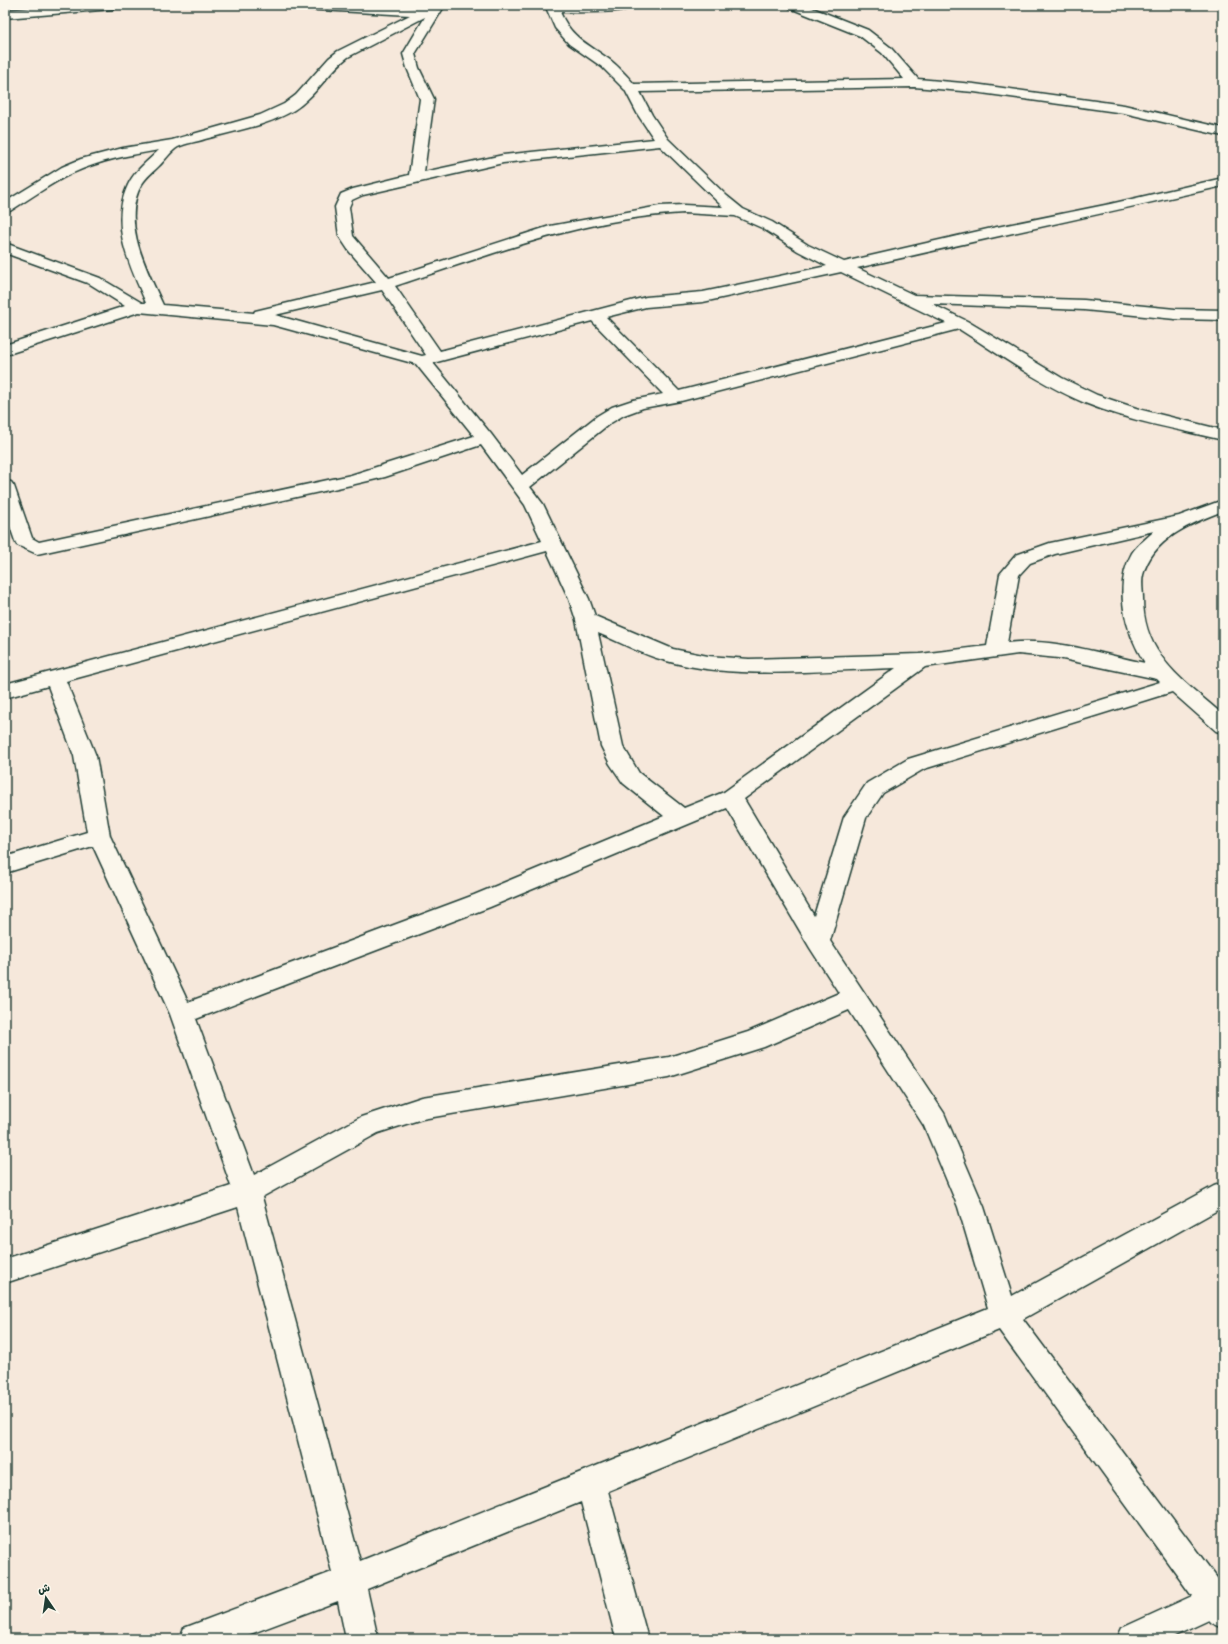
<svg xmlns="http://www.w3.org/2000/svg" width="1228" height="1644" viewBox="0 0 1228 1644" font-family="'Indie Flower','Playpen Sans Arabic',sans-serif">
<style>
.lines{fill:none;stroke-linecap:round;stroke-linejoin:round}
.street-casing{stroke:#1f3d34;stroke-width:3}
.street{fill:#fbf7ec;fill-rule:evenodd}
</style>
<rect width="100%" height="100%" fill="#f6e8db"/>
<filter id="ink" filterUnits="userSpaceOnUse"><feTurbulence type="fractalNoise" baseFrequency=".025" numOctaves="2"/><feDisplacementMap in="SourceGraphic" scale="8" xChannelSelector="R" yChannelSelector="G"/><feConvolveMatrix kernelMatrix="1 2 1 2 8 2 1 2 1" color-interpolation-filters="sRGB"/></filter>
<g filter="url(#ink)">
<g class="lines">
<defs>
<g id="street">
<polygon points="69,5 119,5 113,9 5,18 5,10"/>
<path d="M295,5H365L423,8L430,5H445L415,54L419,68L434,99L424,172L503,155L654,139L638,115L625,90L602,67L569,44L555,28L545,5H639C632,14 573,12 560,12C572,39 587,43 610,60C619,67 627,76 634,84L904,79L882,53L860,36L790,8L788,5H805L868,30L890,47L918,79L974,84L1124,105L1223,128V136L1124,113L974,92L914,87L640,92L652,115L668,139L727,196L743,209L772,222L808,245L844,262L992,228L1110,204L1223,178V186C1101,214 979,240 857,268L914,295L1084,300L1175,309L1223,310V320L1175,319L1084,310L932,304L967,321L1062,378L1097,395L1142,410L1223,430V440C1177,429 1129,421 1085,403C1040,384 1000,355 959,329L681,401L643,408L624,415L609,424L530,487L543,504L589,599L595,616L673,649L708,656L749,659L920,654L987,646L1000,574L1016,555L1050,543L1179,516L1223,500V511C1191,523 1152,539 1143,575C1141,582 1143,591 1143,599C1143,619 1149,640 1161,656C1177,679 1202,696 1223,715V733L1216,731L1172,692L924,769L883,793L866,818L830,941L944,1113L984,1207L1012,1296L1214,1186L1223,1183V1207L1023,1319L1223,1586V1628L1212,1623L1209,1620L1168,1639H1117L1122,1628L1192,1596L999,1330L608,1491L648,1639H616L581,1502L367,1589L378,1639H346L338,1601L237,1639H179L184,1628L332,1572L238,1207L5,1283V1259L231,1186L170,1014L93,846L5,873V857L87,832L74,756L48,686L5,698V684L542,541L525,505L481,445L385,477L351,485L37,554L17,545L15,541L5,512V481L11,482L14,486L32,538L39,542L351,475L474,436L416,364L273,325L139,312L5,355V345L125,306L90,284L5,253V243L100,278L142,303H146C130,266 109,225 128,185C134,171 148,161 159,150C130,155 100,160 73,173C51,183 31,198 10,211L5,212V202L62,167L81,159L123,148L172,140L260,115L284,104L296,95L329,58L338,51L410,15L301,9ZM425,17L403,54L407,68L420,99L409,175L353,189L341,194L335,207L339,236L349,251L376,282L255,311L254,313L163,305C147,270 120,221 142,184C146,177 154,171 159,166C165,160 172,150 178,147C186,143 197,142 205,139C234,131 267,126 294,110C315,97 328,72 348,57ZM660,146L723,207L684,205L660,206L550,226L389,278L353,236L349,207L352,200L363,195L503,163ZM684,213L735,216L762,228L798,251L827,266L703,292L646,297L440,351L395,286C489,255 584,218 684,213ZM841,272L946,323L679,391L606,317L646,307L703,302ZM382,290L426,355L422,356L275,315ZM592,321L663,394L633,400L612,407L597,416L522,475L491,434L433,363ZM1154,531C1147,538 1137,545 1132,553C1113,587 1125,632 1145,663C1101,654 1052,637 1007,643L1019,575L1030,563L1055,554ZM547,551L569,599L576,620L601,746L610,764L623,783L664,816L474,895L188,1002L110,836L96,756L66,681ZM598,633C620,642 641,654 663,660C734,681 823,670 896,668L724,792L684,808L639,773L623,746ZM1018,654L1058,658L1157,679L1160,682L908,759L867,783L844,817L814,916L744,799L925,667ZM727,808L810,948L839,993L748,1032L669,1057L422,1097L361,1117L254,1175L196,1019L490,907ZM849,1010L924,1126L958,1207L988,1308L360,1561L262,1197L378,1133L422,1119L669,1077L764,1047Z"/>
</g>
</defs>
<use href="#street" class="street-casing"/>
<use href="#street" class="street"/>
</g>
</g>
<rect width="1228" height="1644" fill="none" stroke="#fbf7ec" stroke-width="20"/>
<rect x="10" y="10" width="1208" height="1624" fill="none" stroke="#1f3d34" stroke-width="1.5" filter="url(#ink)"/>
<g transform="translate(46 1598) rotate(347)" stroke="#fbf7ec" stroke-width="3" paint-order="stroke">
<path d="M0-3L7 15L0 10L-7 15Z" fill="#1f3d34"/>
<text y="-6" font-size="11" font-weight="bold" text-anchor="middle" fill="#1f3d34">ش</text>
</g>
</svg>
